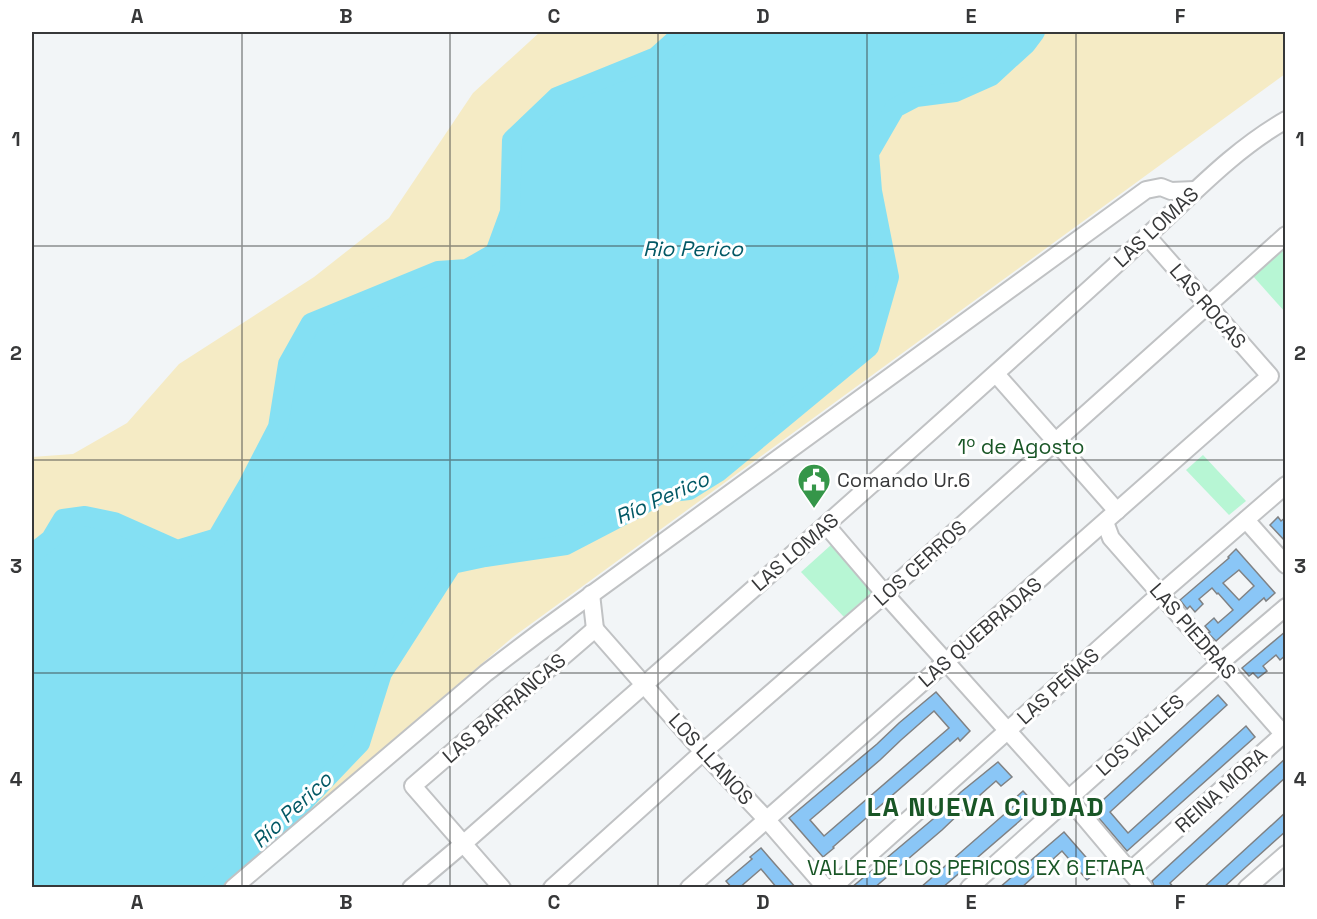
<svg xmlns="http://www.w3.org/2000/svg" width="1317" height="919" viewBox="0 0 1317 919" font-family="'Space Grotesk',sans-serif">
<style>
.green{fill:#b7f6d4}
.sand{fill:#f5ebc5}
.water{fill:#84e0f3;stroke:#6daebb;stroke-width:1.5}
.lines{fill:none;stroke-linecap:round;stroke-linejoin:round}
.river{stroke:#84e0f3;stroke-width:20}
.building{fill:#8ac6f6;stroke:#808284;stroke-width:1.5;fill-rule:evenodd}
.minor-casing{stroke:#c0c2c4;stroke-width:20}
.minor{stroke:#fff;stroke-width:16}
.grid{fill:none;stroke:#373839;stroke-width:1.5;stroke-opacity:0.55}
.labels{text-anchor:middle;stroke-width:6;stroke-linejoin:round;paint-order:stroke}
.street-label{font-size:20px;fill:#373839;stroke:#fff}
.poi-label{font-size:20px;fill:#373839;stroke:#fff;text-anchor:start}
.water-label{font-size:21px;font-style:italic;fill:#025865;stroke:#fff}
.neighbourhood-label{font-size:21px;fill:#195626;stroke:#fff}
.district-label{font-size:26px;font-weight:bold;letter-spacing:1.5px;fill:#195626;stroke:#fff}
.neatline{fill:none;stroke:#373839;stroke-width:2}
.grid-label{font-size:20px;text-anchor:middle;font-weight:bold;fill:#373839}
</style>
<rect width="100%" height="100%" fill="#f2f5f7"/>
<g class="green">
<polygon points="1285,244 1285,312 1252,275"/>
<polygon points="1203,455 1246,501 1229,515 1186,470"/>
<polygon points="831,545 872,592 844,617 801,572"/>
</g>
<polygon class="sand" points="540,32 1285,32 1285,74 513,637 222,887 32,887 32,457 73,454 127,423 179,364 314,277 389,218 473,93"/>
<polygon class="water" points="684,32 1035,32 1026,44 991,76 955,92 916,97 896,108 869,152 872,191 889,277 869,347 718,472 689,490 662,493 637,508 566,545 485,557 452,564 382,673 360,743 296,810 207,887 32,887 32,554 51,539 63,519 85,516 114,522 177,550 217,538 248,485 278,427 288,364 311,323 438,271 467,269 495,253 510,212 512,140 557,97 656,57"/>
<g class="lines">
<g class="river">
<polyline points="32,554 51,539 63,519 85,516 114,522 177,550 217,538 248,485 278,427 288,364 311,323 438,271 467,269 495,253 510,212 512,140 557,97 656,57 684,32"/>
<polyline points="207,888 296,810 360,743 382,673 452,564 485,557 566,545 637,508 662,493 689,490 718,472 869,347 889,277 872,191 869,153 895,108 916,97 955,92 991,76 1026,44 1035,32"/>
</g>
</g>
<g class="building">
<polygon points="1278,517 1281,521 1286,517 1286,542 1270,525"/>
<path d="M1236,549L1275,593L1266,601L1264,598L1216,641L1208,633L1210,632L1205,626L1214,618L1218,623L1233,610L1218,593L1217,594L1212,588L1199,599L1203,604L1195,612L1190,606L1187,609L1180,600L1229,558L1228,557ZM1239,570L1254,586L1239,600L1223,583Z"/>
<polygon points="1286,631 1286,655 1280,660 1276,655 1263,666 1267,671 1258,678 1253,673 1249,676 1242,668"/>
<path d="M936,692L970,731L960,741L958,738L833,847L834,848L823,857L789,818L877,744L899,723ZM934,711L949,728L824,836L810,820L880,760L901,740Z"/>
<polygon points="1218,695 1227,705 1110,812 1128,833 1246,726 1255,737 1127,851 1092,810"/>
<polygon points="1286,758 1286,777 1170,883 1174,888 1155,888 1152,881"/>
<polygon points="998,762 1012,777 1001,786 996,781 963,810 942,830 874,888 851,888 939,814 961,792"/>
<polygon points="1023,791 1037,806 942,888 920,888 1016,804 1013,800"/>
<polygon points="1286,812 1286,831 1247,866 1223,888 1203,888"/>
<polygon points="1064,832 1098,871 1087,880 1062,851 1021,888 999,888"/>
<polygon points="761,848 774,863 796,888 777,888 761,869 739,888 732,888 726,881 752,859 750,857"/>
</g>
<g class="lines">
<defs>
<g id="minor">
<polyline points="996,374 1117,511"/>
<polyline points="1246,520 1286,565"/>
<polyline points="1105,522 1111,538 1286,737"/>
<polyline points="826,525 885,594 1069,799 1144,888"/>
<polyline points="591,594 595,629"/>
<polyline points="595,629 703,752 767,820 826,888"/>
<polyline points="1130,871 1286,732"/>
<polyline points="233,888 486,673 540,632 1146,190 1161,187 1171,191 1195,190"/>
<path d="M411,888L463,844C641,687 820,532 996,373C1046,328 1097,283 1147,236C1191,196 1233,150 1286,120"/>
<polyline points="502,888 413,786 595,629"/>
<polyline points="552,888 703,752 885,594 1286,235"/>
<polyline points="689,888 1270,376 1147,236"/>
<polyline points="832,888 1160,594 1286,485"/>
<polyline points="969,888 1220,663 1286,607"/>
<polyline points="1247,888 1286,854"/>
</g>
</defs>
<use href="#minor" class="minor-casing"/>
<use href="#minor" class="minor"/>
</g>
<path class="grid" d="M242,32V888M450,32V888M658,32V888M867,32V888M1076,32V888M32,246H1286M32,460H1286M32,673H1286"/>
<defs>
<symbol id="civic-pin" viewBox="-11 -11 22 30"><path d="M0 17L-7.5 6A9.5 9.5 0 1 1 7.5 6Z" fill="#359649" stroke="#fff"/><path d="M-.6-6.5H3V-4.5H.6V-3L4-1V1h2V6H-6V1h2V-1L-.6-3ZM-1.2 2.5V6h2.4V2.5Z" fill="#fff"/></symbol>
</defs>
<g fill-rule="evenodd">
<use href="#civic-pin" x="795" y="461" width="38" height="52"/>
</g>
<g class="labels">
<g class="street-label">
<text transform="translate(1156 227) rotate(-43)" y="7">LAS LOMAS</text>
<text transform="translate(1208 306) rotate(49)" y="7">LAS ROCAS</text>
<text transform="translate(795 552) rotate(-41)" y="7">LAS LOMAS</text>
<text transform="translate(920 563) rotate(-42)" y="7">LOS CERROS</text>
<text transform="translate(1193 631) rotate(49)" y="7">LAS PIEDRAS</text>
<text transform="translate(980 632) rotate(-41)" y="7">LAS QUEBRADAS</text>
<text transform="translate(1058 686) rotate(-42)" y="7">LAS PEÑAS</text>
<text transform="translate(504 708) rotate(-41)" y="7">LAS BARRANCAS</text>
<text transform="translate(1140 735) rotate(-42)" y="7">LOS VALLES</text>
<text transform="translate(711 759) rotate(48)" y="7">LOS LLANOS</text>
<text transform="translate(1221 790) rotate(-42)" y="7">REINA MORA</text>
</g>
<g class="poi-label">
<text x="837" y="487">Comando Ur.6</text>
</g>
<g class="water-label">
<text x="693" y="256">Rio Perico</text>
<text transform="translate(662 498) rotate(-24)" y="7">Río Perico</text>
<text transform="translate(292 810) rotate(-43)" y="7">Río Perico</text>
</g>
<g class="neighbourhood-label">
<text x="1021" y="454">1º de Agosto</text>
<text x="976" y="875">VALLE DE LOS PERICOS EX 6 ETAPA</text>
</g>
<g class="district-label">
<text x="986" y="816">LA NUEVA CIUDAD</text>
</g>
</g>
<rect width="1317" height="919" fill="none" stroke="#ffffff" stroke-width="66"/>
<rect x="33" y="33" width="1251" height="853" class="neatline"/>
<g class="grid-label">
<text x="137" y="23">A</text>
<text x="346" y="23">B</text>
<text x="554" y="23">C</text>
<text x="763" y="23">D</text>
<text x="971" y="23">E</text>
<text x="1180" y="23">F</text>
<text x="16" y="146">1</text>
<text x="1300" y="146">1</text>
<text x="16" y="360">2</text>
<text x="1300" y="360">2</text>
<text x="16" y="573">3</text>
<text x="1300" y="573">3</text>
<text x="16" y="786">4</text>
<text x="1300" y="786">4</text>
<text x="137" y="909">A</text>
<text x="346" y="909">B</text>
<text x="554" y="909">C</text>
<text x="763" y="909">D</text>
<text x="971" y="909">E</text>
<text x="1180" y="909">F</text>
</g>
</svg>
